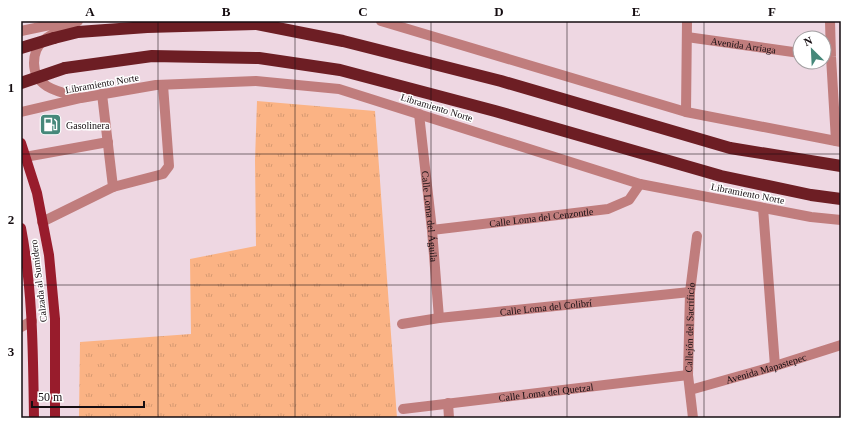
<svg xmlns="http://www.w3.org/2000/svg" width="862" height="439" viewBox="0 0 862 439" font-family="Georgia,serif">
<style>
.grass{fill:url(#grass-tufts)}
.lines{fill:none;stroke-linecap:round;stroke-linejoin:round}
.minor{stroke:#c07d7d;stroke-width:10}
.major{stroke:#981c2c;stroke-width:10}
.highway{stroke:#6d1e24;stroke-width:12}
.highway-bridge{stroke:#6d1e24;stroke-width:12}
.grid{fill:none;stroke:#150d11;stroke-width:1;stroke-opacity:0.55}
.labels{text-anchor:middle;stroke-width:3;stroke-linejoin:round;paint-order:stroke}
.street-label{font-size:10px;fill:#150d11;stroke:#fff}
.poi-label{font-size:10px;fill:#150d11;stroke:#fff;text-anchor:start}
.neatline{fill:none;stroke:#150d11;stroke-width:1.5}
.grid-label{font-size:13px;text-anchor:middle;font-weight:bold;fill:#150d11}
</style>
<defs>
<pattern id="grass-tufts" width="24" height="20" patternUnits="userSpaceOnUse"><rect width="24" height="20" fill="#fbb384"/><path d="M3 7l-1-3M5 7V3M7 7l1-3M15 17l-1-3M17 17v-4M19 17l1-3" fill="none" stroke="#d69971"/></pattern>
</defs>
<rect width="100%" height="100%" fill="#eed7e2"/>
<polygon class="grass" points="257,101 375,111 397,418 79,418 80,342 191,334 190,259 256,246 255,160"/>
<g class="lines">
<g class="minor">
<path d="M78,21C67,27 53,32 43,41C37,46 34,55 34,63C34,88 60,92 79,97"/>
<polyline points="381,21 686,112 841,142"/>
<polyline points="830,21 831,57 836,141"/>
<polyline points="21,31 69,21"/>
<path id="s1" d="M687,37L800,53"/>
<polyline points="21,112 81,98 156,85 256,81 339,89 640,184 811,217 841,220"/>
<polyline points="686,112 687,21"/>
<path id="s2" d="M419,114L432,230L439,318"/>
<polyline points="25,157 108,142"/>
<polyline points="113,187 163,174 169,166 163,85"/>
<polyline points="763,208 775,366"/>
<polyline points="42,222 113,187 102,94"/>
<path id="s3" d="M432,230L608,209L629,200L640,184"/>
<path id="s4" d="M402,324L439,318L690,292"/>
<polyline points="21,327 32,321"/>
<path id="s5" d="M690,390L775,366L841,345"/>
<polyline points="448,403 449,418"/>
<path id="s6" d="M403,409L688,375"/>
<path id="s7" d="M693,418L688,375L690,292L697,236"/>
</g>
<g class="major">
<polyline points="21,143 37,193 49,255 55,319 55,418"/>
<path d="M21,228C33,291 33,354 34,418"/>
</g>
<g class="highway">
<polyline points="54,38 78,32 147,27 257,24 343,41 501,81 730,148 841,166"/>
<polyline points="65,68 152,56 259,58 340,70 495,111 721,176 811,195 841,199"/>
</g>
<g class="highway-bridge">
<polyline points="21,48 54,38"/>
<polyline points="21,83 65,68"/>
</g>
</g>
<path class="grid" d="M158,21V418M295,21V418M431,21V418M567,21V418M704,21V418M21,154H841M21,285H841"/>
<defs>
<symbol id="fuel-square" viewBox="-11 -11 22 22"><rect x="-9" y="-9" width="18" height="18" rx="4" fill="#46887a" stroke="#fff"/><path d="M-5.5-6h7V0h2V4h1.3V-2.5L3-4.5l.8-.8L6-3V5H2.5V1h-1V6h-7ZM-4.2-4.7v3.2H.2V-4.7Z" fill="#fff"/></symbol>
</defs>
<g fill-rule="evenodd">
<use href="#fuel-square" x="38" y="112" width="25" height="25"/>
</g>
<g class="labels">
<g class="street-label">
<text dy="4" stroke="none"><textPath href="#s1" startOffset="57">Avenida Arriaga</textPath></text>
<text transform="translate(102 83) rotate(-10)" y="4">Libramiento Norte</text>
<text transform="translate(437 107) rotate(17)" y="4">Libramiento Norte</text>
<text transform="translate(748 193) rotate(11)" y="4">Libramiento Norte</text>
<text dy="4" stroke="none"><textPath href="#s2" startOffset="103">Calle Loma del Águila</textPath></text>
<text dy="4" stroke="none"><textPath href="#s3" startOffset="110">Calle Loma del Cenzontle</textPath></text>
<text transform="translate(38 281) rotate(-97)" y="4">Calzada al Sumidero</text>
<text dy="4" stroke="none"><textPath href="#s4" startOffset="145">Calle Loma del Colibrí</textPath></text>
<text dy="4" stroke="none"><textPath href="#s7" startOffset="91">Callejón del Sacrificio</textPath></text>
<text dy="4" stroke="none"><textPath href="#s5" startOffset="79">Avenida Mapastepec</textPath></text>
<text dy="4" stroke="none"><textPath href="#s6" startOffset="144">Calle Loma del Quetzal</textPath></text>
</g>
<g class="poi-label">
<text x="66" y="129">Gasolinera</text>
</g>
</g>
<rect width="862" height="439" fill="none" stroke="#ffffff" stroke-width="44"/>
<g transform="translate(812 50) rotate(336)"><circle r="19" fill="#ffffff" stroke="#a19ea0"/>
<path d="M0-3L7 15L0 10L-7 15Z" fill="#46887a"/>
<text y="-6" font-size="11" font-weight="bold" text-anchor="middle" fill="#150d11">N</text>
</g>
<path d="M32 401v6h112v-6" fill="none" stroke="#150d11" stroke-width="2"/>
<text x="38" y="401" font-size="12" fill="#150d11" stroke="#ffffff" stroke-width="3" paint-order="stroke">50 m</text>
<rect x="22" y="22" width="818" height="395" class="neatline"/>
<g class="grid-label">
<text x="90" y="16">A</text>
<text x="226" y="16">B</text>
<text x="363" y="16">C</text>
<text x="499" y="16">D</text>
<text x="636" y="16">E</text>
<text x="772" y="16">F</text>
<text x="11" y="92">1</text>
<text x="11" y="224">2</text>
<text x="11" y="356">3</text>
</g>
</svg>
